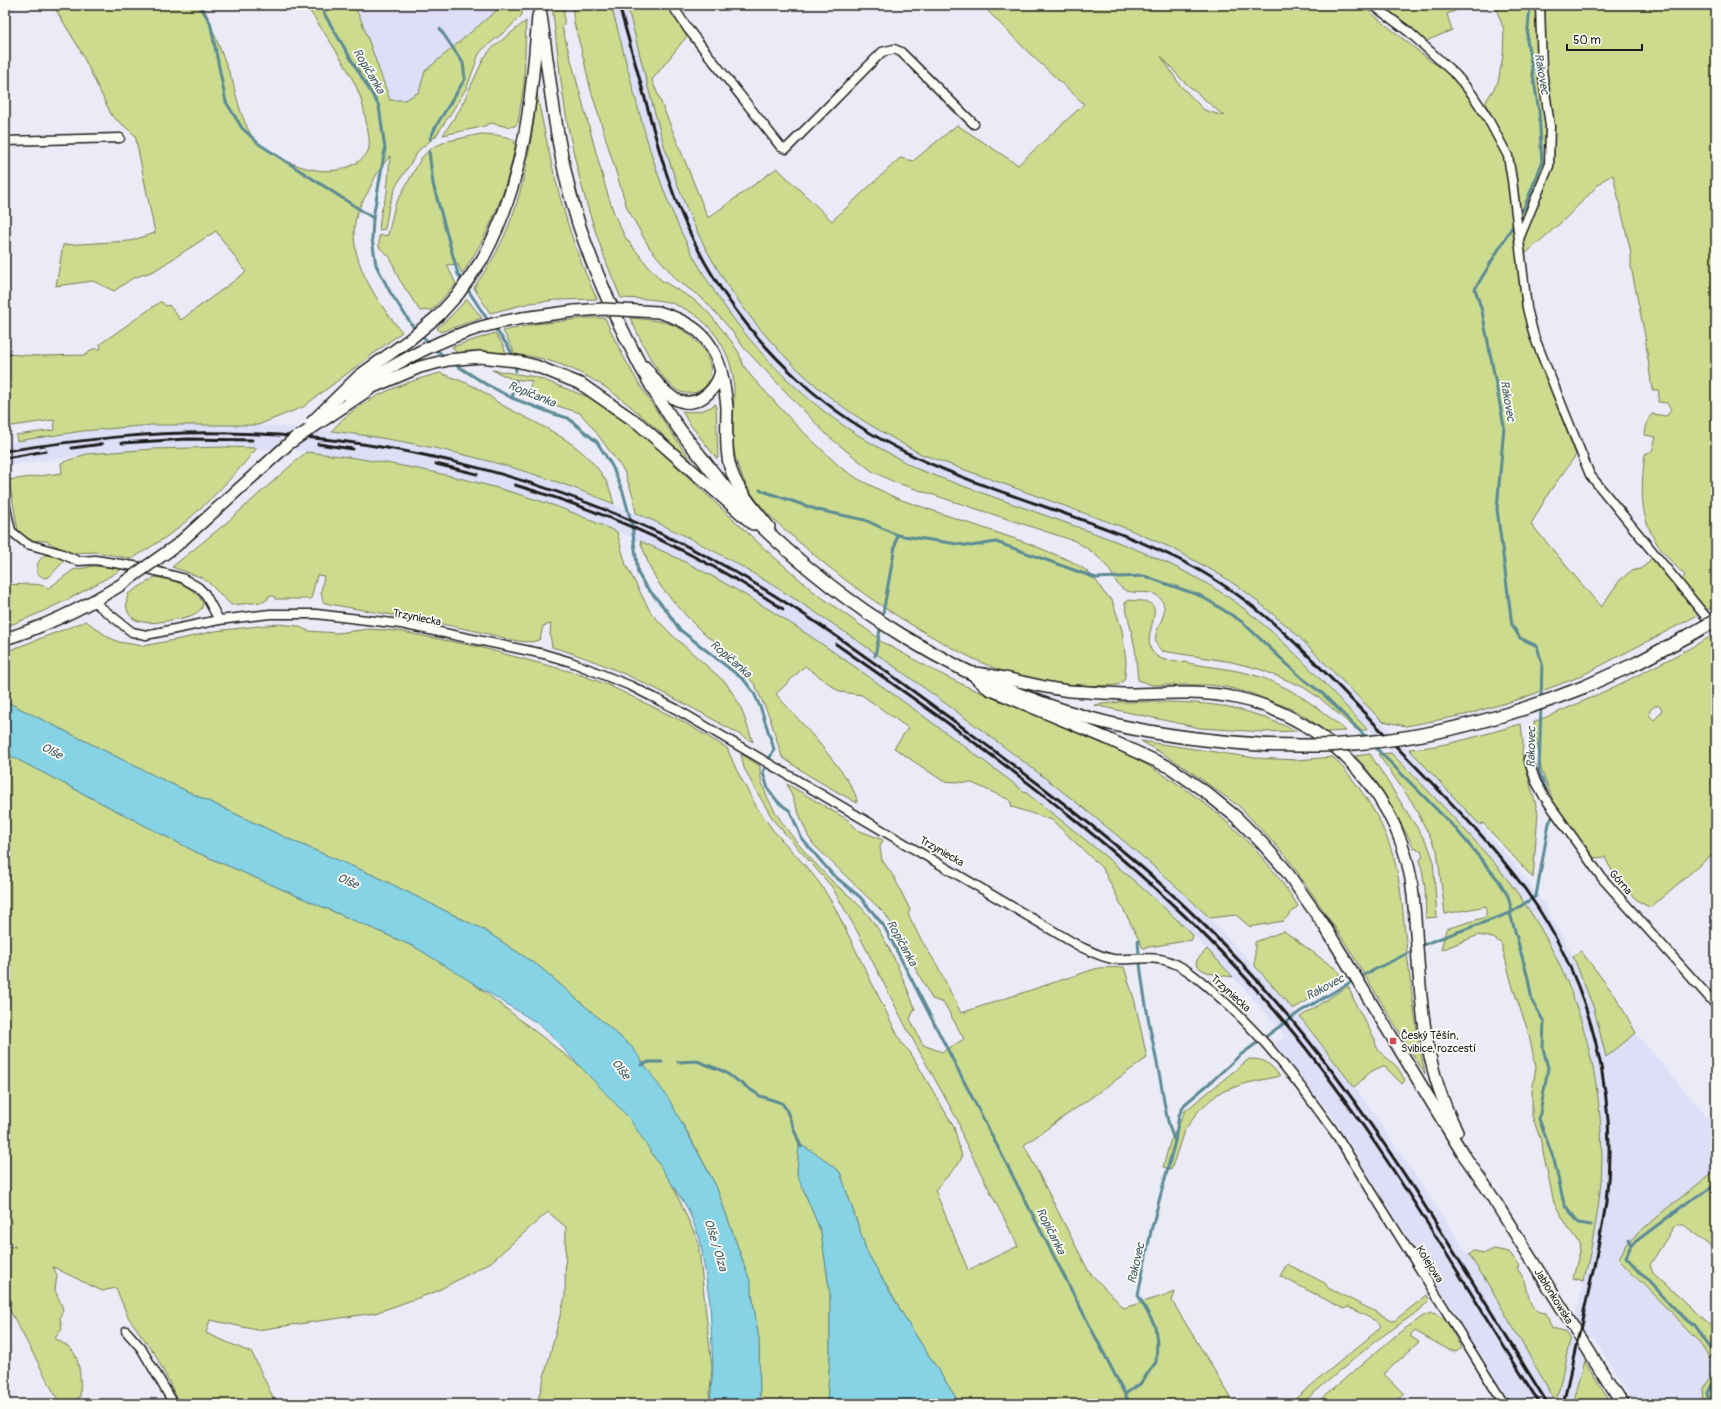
<svg xmlns="http://www.w3.org/2000/svg" width="1721" height="1409" viewBox="0 0 1721 1409" font-family="Pangolin,sans-serif">
<style>
.built{fill:#dedff7}
.green{fill:#ccdb8e;stroke:#747c55;fill-rule:evenodd}
.water{fill:#86d3e5;stroke:#5c8a95}
.lines{fill:none;stroke-linecap:round;stroke-linejoin:round}
.stream{stroke:#5c8a95;stroke-width:3}
.street-casing{stroke:#1c1c1c;stroke-width:11}
.secondary-casing{stroke:#1c1c1c;stroke-width:14}
.primary-casing{stroke:#1c1c1c;stroke-width:15}
.street{stroke:#fdfcf7;stroke-width:8}
.secondary{stroke:#fdfcf7;stroke-width:11}
.primary{stroke:#fdfcf7;stroke-width:12}
.rail{stroke:#1c1c1c;stroke-width:3}
.secondary-bridge-casing{stroke:#1c1c1c;stroke-width:14;stroke-linecap:butt}
.primary-bridge-casing{stroke:#1c1c1c;stroke-width:15;stroke-linecap:butt}
.secondary-bridge{stroke:#fdfcf7;stroke-width:11}
.primary-bridge{stroke:#fdfcf7;stroke-width:12}
.poi-dot{fill:#d1495b;stroke:#fdfcf7;stroke-width:1.5}
.labels{text-anchor:middle;stroke-width:3.5;stroke-linejoin:round;paint-order:stroke}
.street-label{font-size:11px;fill:#1c1c1c;stroke:#fdfcf7}
.poi-label{font-size:11px;fill:#1c1c1c;stroke:#fdfcf7;text-anchor:start}
.water-label{font-size:12px;font-style:italic;fill:#415c62;stroke:#fdfcf7}
</style>
<rect width="100%" height="100%" fill="#ebebf7"/>
<filter id="ink" filterUnits="userSpaceOnUse"><feTurbulence type="fractalNoise" baseFrequency=".025" numOctaves="2"/><feDisplacementMap in="SourceGraphic" scale="8" xChannelSelector="R" yChannelSelector="G"/><feConvolveMatrix kernelMatrix="1 2 1 2 8 2 1 2 1" color-interpolation-filters="sRGB"/></filter>
<g filter="url(#ink)">
<g class="built">
<polygon points="354,5 503,5 425,71 419,92 405,100 390,101 362,22"/>
<polygon points="611,5 627,5 671,165 690,217 705,246 738,300 758,326 802,373 847,410 895,440 921,454 1147,537 1196,561 1246,592 1272,612 1317,654 1467,810 1518,868 1544,904 1573,956 1594,1009 1606,1057 1636,1033 1716,1127 1716,1170 1661,1213 1619,1260 1700,1342 1716,1368 1702,1388 1703,1404 1642,1398 1631,1400 1592,1335 1573,1404 1511,1404 1332,1116 1274,1044 1285,1036 1248,993 1193,935 1122,869 1045,807 881,686 824,646 745,595 648,544 561,508 490,486 455,477 392,463 293,450 225,447 153,449 115,451 5,466 5,443 113,428 152,425 226,424 295,427 365,435 461,454 529,473 569,487 658,523 757,575 837,627 895,667 1059,788 1137,851 1210,918 1291,1007 1366,1102 1488,1284 1556,1402 1593,1239 1598,1206 1602,1158 1601,1130 1593,1068 1571,988 1546,935 1532,913 1507,878 1412,774 1306,664 1263,624 1238,604 1214,588 1189,574 1141,551 915,468 887,453 838,422 792,384 746,335 725,308 705,277 677,223 663,190 645,132"/>
</g>
<g class="green">
<path d="M53,5H203L233,82C236,98 245,130 256,141C280,163 326,182 356,163C362,159 368,155 369,147C370,140 368,133 367,126C365,117 364,108 361,99C351,69 323,32 306,5H354L362,22L390,100H405L419,92L425,71L503,5H522V15L508,29L483,49L479,54L467,87L458,102L436,136L419,150L396,186L389,205L385,229L379,230L381,212L387,193L390,156C380,167 374,179 368,192C364,199 359,206 357,214C344,255 377,302 402,332L303,407L258,425H152L83,431L17,441L16,435L55,430L54,420L5,427V354L39,356L86,355L92,349H101L100,344L160,302H162L166,306L169,305L181,320L246,272L216,231L154,271L133,278L114,291L93,281L56,286L63,245L130,241L155,233L135,135L112,116L79,48Z"/>
<path d="M552,5H564V24L562,27L606,189L615,216L625,237L648,266L661,280L693,299L707,311L732,342L739,353L743,365L751,376L795,424L840,467L858,479L896,498L1030,544L1071,561L1087,571L1098,583L1104,593L1112,600L1122,630L1126,662L1125,676L1124,680L1118,685C1084,687 1047,685 1014,675C985,666 957,651 931,636C886,611 844,581 805,547C784,529 760,510 747,486C727,451 734,428 734,390C734,346 701,305 656,300C645,298 633,299 621,298C600,250 584,201 573,150C562,103 558,53 552,5Z"/>
<path d="M572,5H611C629,70 643,137 667,199C701,287 761,366 837,421C862,439 889,453 915,468C966,488 1017,505 1069,524C1127,545 1187,567 1238,604C1286,640 1327,686 1368,730H1357L1321,699L1303,687L1282,678L1259,669L1232,662L1162,651C1144,636 1170,619 1163,603C1156,587 1139,595 1127,591C1116,587 1114,576 1108,568C1105,564 1101,560 1098,557C1091,550 1083,546 1075,541L894,482L872,471L828,436L744,348L732,331L717,314L703,299L677,280L649,247L627,208L590,87L583,56L574,23Z"/>
<path d="M627,5H667L687,36L652,80L708,218L777,168L832,221L900,158L913,161L957,125L1018,165L1084,104L1027,51L982,5H1361L1432,62C1457,74 1472,102 1487,123L1493,118L1485,103L1498,82L1503,56L1504,30L1497,11L1496,5H1716V605L1707,610L1682,581L1685,575C1642,536 1638,509 1645,454L1652,451L1656,437L1645,435C1646,428 1647,420 1652,414L1667,416L1671,409L1667,403L1658,402L1659,390H1652L1645,336L1631,267V253L1613,175L1603,180L1565,219L1525,254L1530,337L1576,455L1550,491L1531,524L1601,607L1620,580L1631,571L1640,569L1647,564L1652,557L1698,615L1579,677L1523,698L1465,715L1406,726L1382,721L1292,630L1246,592L1222,576L1174,549L1128,529L921,454C896,440 870,426 846,409C772,356 713,279 681,194C657,133 644,68 627,5ZM1161,56L1183,81L1224,116L1204,110L1180,85Z"/>
<polygon points="1378,5 1455,5 1457,10 1447,14 1452,30 1424,42"/>
<polygon points="526,21 524,84 518,122 515,126 508,127 491,123 482,127 443,135 460,109 484,58 492,48"/>
<path d="M537,94C551,165 566,235 597,299L557,300L530,303L490,313L474,288C482,275 492,262 498,249C523,201 531,147 537,94Z"/>
<path d="M481,134C488,134 507,136 512,139C515,140 515,145 515,148C504,197 490,232 462,274L458,264L447,265L456,284L432,310L420,311L399,279L390,257L379,247V236L388,235L395,205L422,157L433,147L448,141Z"/>
<polygon points="467,299 482,318 440,332 437,328 449,318"/>
<path d="M589,318H605C627,371 660,417 693,463C637,412 594,362 514,354L512,347L503,331L536,324Z"/>
<path d="M630,318C643,319 657,320 670,324C691,331 719,357 708,382C705,388 699,393 691,393C685,394 679,392 674,388C653,371 642,341 630,318Z"/>
<polygon points="495,333 503,345 506,353 471,351 457,353 452,347"/>
<path d="M492,370L536,377L585,396H590L626,420L643,435L765,549L813,591L877,637L880,641C912,658 944,677 977,691C1024,712 1073,728 1120,751C1191,785 1256,838 1298,906L1283,921L1250,927L1236,915L1210,918C1129,840 1040,773 949,706C850,634 749,562 636,513L633,496L624,471L593,428L580,413L558,406L528,392L532,381L512,379Z"/>
<path d="M440,373C454,378 469,383 482,391C489,395 495,401 502,405C540,426 583,441 606,481C610,488 612,497 614,504C525,466 429,443 332,431C353,402 406,381 440,373Z"/>
<path d="M716,404L718,458L717,459L689,423L682,411C694,413 705,411 716,404Z"/>
<path d="M225,447L257,448C231,479 204,508 173,532C160,542 145,550 132,559L96,552L70,553L46,541L31,540L23,536L18,531L9,480L62,473L61,463L86,454L153,449Z"/>
<path d="M306,452C393,461 478,479 561,508C580,515 598,524 617,532L626,565L651,613L672,635L726,683L740,705L753,742C690,706 622,667 552,647L550,634L551,624L543,626L540,639C530,646 505,638 493,635C439,622 384,614 329,604L323,602L321,592L324,576L317,575L311,599H275L274,596H268V599L263,602L231,605L208,582L200,577L172,567L225,524Z"/>
<path d="M640,541C745,586 838,654 930,721C1021,788 1112,856 1193,935L1192,940L1143,948L1103,869L1052,820L1012,807L1010,800L972,783L943,781L894,748L908,728L862,695L840,692L805,666L776,694C792,713 859,783 857,803L808,775L782,757L770,718L755,685L735,661L716,642L706,636L691,621L661,587L651,570Z"/>
<path d="M45,555L62,558L64,561L49,577L44,578L37,573C36,565 39,559 45,555Z"/>
<path d="M94,566L122,569C84,592 46,612 5,627V584C19,586 36,581 49,588L73,570Z"/>
<path d="M155,577C172,579 193,586 203,602L202,608C194,617 183,618 171,620C150,625 119,626 128,594Z"/>
<path d="M1129,600C1135,601 1142,600 1147,602C1169,608 1131,646 1162,659C1167,661 1173,660 1178,661C1196,665 1214,667 1232,670C1279,678 1311,701 1346,731L1327,732L1303,715L1289,708L1250,693L1226,687L1209,685H1152L1138,680L1135,648L1125,603Z"/>
<path d="M86,621L108,637L119,642L143,646L185,638L215,631L277,624L298,626L308,631L337,633L369,629L398,631L479,647L576,673L608,685L682,721L727,748L736,769L756,806L772,829L810,871L821,885L834,906L902,1044L910,1052L954,1127L962,1157L958,1165L935,1190L968,1270L1018,1246L963,1138L958,1121L907,1029L858,933L832,887L774,821L754,787L744,768L741,754L760,766C758,804 810,859 835,884C839,888 844,890 847,894C857,902 867,913 874,923C892,949 903,979 915,1008L910,1019L923,1045L942,1052L964,1039L944,1003L932,999L893,926L886,915L814,845L808,836L787,784L848,820L858,830L883,840L880,847L882,860L894,877L910,910L908,914L920,938L937,965L961,1013L1098,968L1124,967L1135,1002L1147,1058L1024,1145L1089,1272L1124,1308L1175,1292L1172,1301L1230,1396L1232,1404H960L908,1323L867,1252L840,1172L799,1144L797,1174L821,1232L830,1294V1357L827,1404H760L759,1340L750,1281L716,1186L688,1133L632,1047L540,967L484,930L373,875L293,841L157,777L5,701V652Z"/>
<path d="M1712,636L1716,646L1710,657L1716,655V858L1713,855L1708,858L1651,907C1634,904 1611,873 1605,857L1594,858L1555,806L1541,769L1534,722C1597,697 1652,669 1712,636ZM1655,706H1659L1662,709L1660,714L1654,720L1649,715L1650,710Z"/>
<path d="M1121,702C1152,702 1184,701 1215,705C1244,708 1271,720 1297,731L1263,732L1200,728L1094,705Z"/>
<path d="M1521,724L1523,742L1522,754L1538,813L1533,878L1483,823L1480,825L1409,749C1447,747 1484,734 1521,724Z"/>
<path d="M1141,741L1255,758L1297,760L1333,757C1358,783 1378,812 1390,846C1400,874 1402,903 1405,933C1410,980 1415,1027 1425,1074L1344,941L1287,857L1240,807L1180,764Z"/>
<path d="M5,753L196,852L415,947L469,980L639,1112L698,1241L712,1368L709,1404H537L565,1297L566,1227L548,1212L491,1262L435,1292L375,1313L257,1330L210,1320L206,1333L252,1353L276,1404H180L155,1354L128,1317L116,1288L102,1291L53,1267L57,1275L55,1290L63,1309L60,1318L62,1329L55,1338C60,1342 67,1345 71,1349C81,1358 81,1385 80,1397L70,1404H60L5,1301V1246L16,1247L5,1239Z"/>
<path d="M1391,753C1419,781 1447,810 1474,840C1485,853 1497,865 1507,879C1569,958 1601,1055 1602,1156C1602,1198 1593,1240 1584,1281L1573,1278L1580,1251L1579,1243L1571,1232L1554,1203L1540,1138L1532,1116V1091L1536,1067L1528,1031L1513,988L1501,943L1493,938L1479,935L1441,950L1446,929L1486,917V906L1445,914L1437,850L1412,802L1378,754Z"/>
<path d="M1370,754L1428,845L1433,859L1437,917L1426,918L1425,888L1420,859L1423,857L1421,850H1418L1416,847L1414,848C1397,816 1381,782 1355,756Z"/>
<polygon points="1284,931 1337,970 1343,980 1293,1009 1255,966 1255,942"/>
<path d="M1207,949L1233,977C1221,975 1203,975 1196,964L1197,960Z"/>
<polygon points="1581,951 1616,997 1636,1033 1606,1057 1594,1009 1573,956"/>
<path d="M1348,986L1357,1007L1375,1039C1375,1053 1388,1057 1396,1066C1400,1070 1402,1076 1405,1080L1402,1084L1385,1067C1371,1067 1365,1079 1354,1087L1300,1017Z"/>
<path d="M1249,1059C1266,1059 1269,1063 1280,1076L1243,1084L1219,1093L1200,1109L1184,1131L1171,1170L1163,1167L1170,1142L1185,1111Z"/>
<polygon points="1716,1170 1716,1251 1684,1225 1676,1225 1673,1228 1650,1265 1653,1273 1716,1331 1716,1404 1703,1404 1702,1388 1716,1367 1700,1342 1619,1260 1626,1244 1661,1213"/>
<path d="M1494,1249L1509,1252L1520,1266L1517,1268C1520,1273 1523,1277 1525,1282C1530,1296 1527,1311 1546,1313L1552,1329L1565,1332L1570,1340L1556,1402L1488,1284L1469,1255L1474,1251L1485,1253Z"/>
<polygon points="1287,1264 1325,1283 1328,1288 1394,1321 1427,1295 1429,1300 1420,1310 1374,1342 1301,1404 1289,1404 1379,1329 1381,1325 1376,1321 1348,1307 1344,1309 1280,1276"/>
<path d="M1431,1313C1447,1314 1454,1335 1461,1348L1456,1352L1449,1350L1415,1331L1410,1336L1419,1342L1384,1374L1404,1394L1392,1404H1315L1400,1332L1425,1315Z"/>
<polygon points="1585,1361 1608,1399 1587,1404 1573,1404"/>
</g>
<g class="water">
<polygon points="5,701 157,777 293,841 373,875 484,930 540,967 632,1047 670,1101 716,1186 750,1281 759,1340 760,1404 710,1404 713,1367 710,1303 700,1239 688,1209 629,1118 542,1026 415,947 196,852 5,753"/>
<polygon points="799,1144 820,1156 840,1172 867,1252 908,1323 960,1404 827,1404 830,1357 830,1294 821,1232 797,1174"/>
</g>
<g class="lines">
<g class="stream">
<polyline points="199,5 210,22 226,102 242,128 259,144 373,218"/>
<polyline points="319,5 379,106 385,149 373,218 372,239 376,265 390,292 412,325 430,344"/>
<polyline points="430,139 436,126 465,79 463,63 440,29"/>
<polyline points="429,151 433,184 458,274 463,282"/>
<polyline points="1518,217 1524,208 1542,163 1539,111 1527,40 1530,5"/>
<polyline points="1515,222 1475,289 1482,311 1504,426 1497,509 1512,625 1520,638 1537,646 1542,664 1541,700"/>
<polyline points="466,287 489,322"/>
<polyline points="493,326 508,346 514,358"/>
<polyline points="434,348 445,357"/>
<polyline points="453,363 484,383 512,398 554,414 568,418 597,442 612,466 623,492 632,525 638,573 644,584 667,611 679,629 744,680 754,693 761,709 774,749 763,772 768,789 778,802 790,811 802,839 832,874 860,897 884,926 1130,1404"/>
<polyline points="515,364 516,371"/>
<polyline points="512,398 516,381"/>
<polyline points="760,490 818,510 865,520 897,535 971,546 996,542 1096,578 1144,576 1201,596 1241,621 1303,679 1323,694 1367,738"/>
<polyline points="882,619 897,535"/>
<polyline points="875,656 881,625"/>
<polyline points="1541,706 1539,771 1549,798"/>
<polyline points="1373,745 1456,829 1499,881 1508,896 1512,912"/>
<polyline points="1510,913 1528,978 1532,1001 1544,1022 1543,1048 1548,1068 1539,1119 1554,1160 1564,1204 1579,1223 1591,1225"/>
<path d="M1138,941C1141,987 1151,1033 1160,1078C1164,1098 1166,1123 1175,1141"/>
<polyline points="1419,947 1430,942 1510,913 1536,896 1549,823 1554,813"/>
<polyline points="678,1062 697,1061 723,1071 760,1096 782,1103 786,1109 801,1147"/>
<polyline points="641,1065 649,1062 662,1062"/>
<polyline points="1628,1240 1631,1245 1626,1257 1675,1310 1694,1325 1716,1356"/>
<polyline points="1631,1245 1688,1202 1716,1185"/>
<polyline points="1125,1394 1140,1384 1156,1362 1157,1343 1155,1326 1138,1295 1151,1231 1175,1141 1179,1115 1185,1104 1211,1082 1239,1056 1301,1011 1356,979 1414,950"/>
<polyline points="1710,1404 1707,1392 1716,1374"/>
</g>
<defs>
<g id="street">
<polyline points="672,5 688,29 781,147 786,149 789,146 882,52 894,49 901,52 974,124"/>
<polyline points="1373,5 1409,32 1456,75 1472,94 1487,117 1508,156 1512,180 1527,308 1534,336 1590,475 1716,629"/>
<polyline points="5,141 120,138"/>
<polyline points="1519,239 1549,166 1550,126 1542,70 1540,5"/>
<polyline points="5,503 11,531 27,544 60,553 78,561 95,560 140,567 182,578 198,587 205,594 219,620"/>
<path d="M93,601L132,632L146,635L219,620L270,614H316L401,624L544,654L571,662L631,686L676,709L1079,946C1090,951 1101,957 1113,959C1134,961 1153,954 1173,963C1188,969 1202,982 1215,993C1262,1034 1300,1084 1337,1136L1504,1404"/>
<polyline points="1528,759 1536,782 1545,798 1602,878 1716,1005"/>
<polyline points="126,1331 141,1348 174,1404"/>
</g>
<g id="secondary">
<path d="M483,258C524,183 532,99 538,16"/>
<path d="M658,312C697,323 715,340 723,380C725,389 726,398 727,407C727,426 725,445 729,463C734,487 754,508 769,527"/>
<polyline points="523,318 575,311"/>
<path d="M645,367C653,377 661,390 672,397C694,412 715,392 721,372"/>
<polyline points="581,384 639,424 753,524"/>
<polyline points="177,545 262,468"/>
<path d="M5,639C46,626 83,608 119,586"/>
<path d="M974,673C1007,676 1038,688 1071,691C1091,692 1111,694 1131,694C1167,693 1202,691 1237,698C1330,718 1405,801 1413,895C1421,978 1417,1055 1457,1131"/>
<polyline points="976,678 989,689 1106,738 1171,768 1204,791 1236,817 1261,842 1284,868 1324,925 1463,1154 1486,1187 1622,1404"/>
</g>
<g id="primary">
<path d="M539,5C550,78 556,154 579,225C595,274 617,321 641,367C649,380 655,394 664,407C675,424 688,441 701,457C715,475 729,494 745,510C839,605 956,680 1085,717C1144,734 1205,741 1266,745"/>
<polyline points="1584,687 1637,663 1688,636"/>
</g>
</defs>
<use href="#street" class="street-casing"/>
<use href="#secondary" class="secondary-casing"/>
<use href="#primary" class="primary-casing"/>
<use href="#street" class="street"/>
<use href="#secondary" class="secondary"/>
<use href="#primary" class="primary"/>
<g class="rail">
<path d="M619,5C629,41 639,77 649,113C659,150 669,186 684,220C710,280 750,335 798,379C906,481 1047,496 1176,558C1262,599 1324,671 1389,739C1436,788 1487,836 1527,892C1590,980 1619,1094 1606,1202C1603,1224 1598,1246 1594,1267C1584,1313 1573,1358 1563,1404"/>
<polyline points="122,443 187,439 252,440"/>
<polyline points="318,444 353,449"/>
<polyline points="72,448 102,444"/>
<path d="M5,451C79,440 153,431 228,433C399,436 570,482 721,564C806,611 884,670 962,727C1020,770 1077,812 1131,858C1190,908 1245,964 1295,1024C1392,1142 1467,1275 1548,1404"/>
<polyline points="5,458 46,451"/>
<polyline points="436,464 477,474"/>
<path d="M515,485C608,512 703,555 783,609"/>
<path d="M836,644C995,755 1157,870 1282,1019C1382,1138 1457,1274 1540,1404"/>
</g>
<defs>
<g id="secondary-bridge">
<polyline points="575,311 603,309 658,312"/>
<path d="M347,395C385,369 425,346 469,331C486,325 505,321 523,318"/>
<polyline points="311,423 359,376 409,340 439,315 459,293 483,258"/>
<polyline points="291,442 373,387 420,367 448,360 480,357 516,361 536,366 581,384"/>
<polyline points="262,468 296,437"/>
<polyline points="119,586 177,545"/>
</g>
<g id="primary-bridge">
<polyline points="1688,636 1716,620"/>
<path d="M1266,745C1288,745 1311,746 1333,745C1419,741 1504,719 1584,687"/>
</g>
</defs>
<use href="#secondary-bridge" class="secondary-bridge-casing"/>
<use href="#primary-bridge" class="primary-bridge-casing"/>
<use href="#secondary-bridge" class="secondary-bridge"/>
<use href="#primary-bridge" class="primary-bridge"/>
</g>
</g>
<rect class="poi-dot" x="1389" y="1037" width="8" height="8" rx="2"/>
<g class="labels">
<g class="street-label">
<text transform="translate(417 617) rotate(11)" y="4">Trzyniecka</text>
<text transform="translate(942 851) rotate(30)" y="4">Trzyniecka</text>
<text transform="translate(1621 882) rotate(49)" y="4">Górna</text>
<text transform="translate(1231 993) rotate(42)" y="4">Trzyniecka</text>
<text transform="translate(1430 1264) rotate(58)" y="4">Kolejowa</text>
<text transform="translate(1554 1296) rotate(58)" y="4">Jabłonkowska</text>
</g>
<g class="poi-label">
<text x="1401" y="1039">Český Těšín,<tspan x="1401" dy="13">Svibice, rozcestí</tspan></text>
</g>
<g class="water-label">
<text transform="translate(369 71) rotate(59)" y="4">Ropičanka</text>
<text transform="translate(1542 74) rotate(80)" y="4">Rakovec</text>
<text transform="translate(532 394) rotate(22)" y="4">Ropičanka</text>
<text transform="translate(1508 401) rotate(80)" y="4">Rakovec</text>
<text transform="translate(731 659) rotate(41)" y="4">Ropičanka</text>
<text transform="translate(1531 747) rotate(-89)" y="4">Rakovec</text>
<text transform="translate(52 751) rotate(28)" y="4">Olše</text>
<text transform="translate(348 881) rotate(23)" y="4">Olše</text>
<text transform="translate(902 943) rotate(61)" y="4">Ropičanka</text>
<text transform="translate(1325 987) rotate(-28)" y="4">Rakovec</text>
<text transform="translate(621 1069) rotate(52)" y="4">Olše</text>
<text transform="translate(1051 1231) rotate(63)" y="4">Ropičanka</text>
<text transform="translate(716 1245) rotate(73)" y="4">Olše / Olza</text>
<text transform="translate(1136 1263) rotate(-77)" y="4">Rakovec</text>
</g>
</g>
<rect width="1721" height="1409" fill="none" stroke="#fdfcf7" stroke-width="20"/>
<rect x="10" y="10" width="1701" height="1389" fill="none" stroke="#1c1c1c" stroke-width="1.5" filter="url(#ink)"/>
<path d="M1567 44v6h75v-6" fill="none" stroke="#1c1c1c" stroke-width="2"/>
<text x="1573" y="44" font-size="12" fill="#1c1c1c" stroke="#fdfcf7" stroke-width="3" paint-order="stroke">50 m</text>
</svg>
